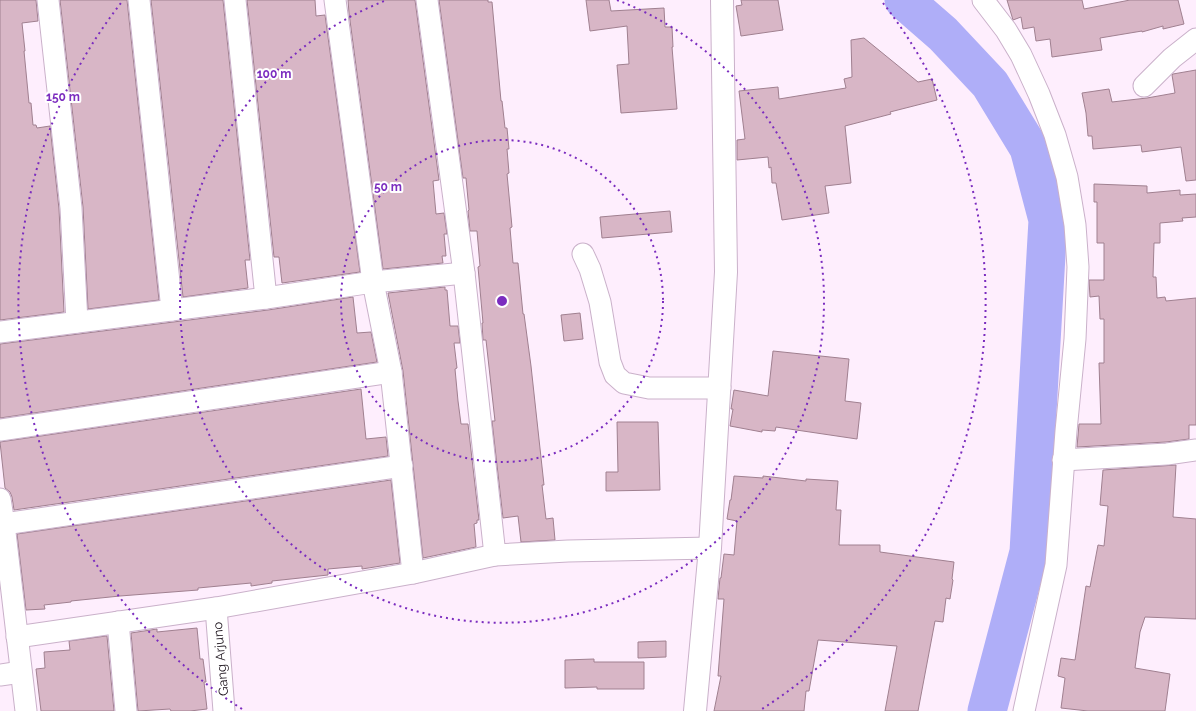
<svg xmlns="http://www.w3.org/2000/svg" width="1196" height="711" viewBox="0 0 1196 711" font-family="Raleway,sans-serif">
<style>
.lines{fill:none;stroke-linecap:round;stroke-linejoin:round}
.river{stroke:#afaef8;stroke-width:39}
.building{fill:#d8b6c6;stroke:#a08090}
.minor-casing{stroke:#cab1ca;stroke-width:23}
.tertiary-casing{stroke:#cab1ca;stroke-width:24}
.minor{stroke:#fff;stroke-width:21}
.tertiary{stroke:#fff;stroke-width:22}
.ring{fill:none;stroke:#7b2cbf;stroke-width:2;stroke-dasharray:2 4}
.labels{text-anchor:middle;stroke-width:4;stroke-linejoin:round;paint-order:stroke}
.street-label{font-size:13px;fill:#160d16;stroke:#fff}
.centre{fill:#7b2cbf;stroke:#fff;stroke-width:2}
.ring-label{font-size:12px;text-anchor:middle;font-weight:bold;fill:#7b2cbf;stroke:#fff;stroke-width:4;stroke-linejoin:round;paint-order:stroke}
</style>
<rect width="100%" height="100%" fill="#feeefd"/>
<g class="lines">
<polyline class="river" points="904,0 943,34 990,84 1029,148 1048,220 1029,552 987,711"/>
</g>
<g class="building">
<polygon points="0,0 36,0 38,21 22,23 25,51 24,51 29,103 31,103 33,125 36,125 37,128 50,126 59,209 64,312 0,320"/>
<polygon points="60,0 127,0 159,300 88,309 83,207"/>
<polygon points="151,0 223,0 250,260 245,260 248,288 183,297"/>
<polygon points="247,0 315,0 316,16 325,15 360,272 282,283 279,257 274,257"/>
<polygon points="348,0 415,0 439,180 433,181 436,214 444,213 447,234 444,234 446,256 442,256 443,263 383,269 349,13"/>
<polygon points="439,0 488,0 488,2 492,2 501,101 502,101 505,128 507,128 509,149 507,149 509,173 507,174 512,227 510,228 513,263 518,263 523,314 524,314 531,366 544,485 542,485 546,519 553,518 555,540 521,542 518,516 503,518 492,421 495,421 486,340 483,340 482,323 483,323 478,267 480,266 477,231 470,231 468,211 469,210 466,178 463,178"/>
<polygon points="586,0 609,0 611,11 664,8 665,27 672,27 673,47 672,47 677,109 621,113 617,65 629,64 627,26 590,31"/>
<polygon points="741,0 778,0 783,30 741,36 736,6 742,5"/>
<polygon points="1007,0 1082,0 1084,9 1130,0 1178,0 1184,24 1163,29 1163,26 1142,32 1142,31 1100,38 1102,50 1052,57 1050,39 1036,41 1034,27 1023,29 1021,17 1013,20"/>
<polygon points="864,38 918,82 932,79 937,100 890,112 891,114 845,126 851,183 825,186 829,213 782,220 776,183 772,183 771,167 769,168 768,157 737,160 737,140 745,139 739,91 778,87 779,99 846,88 844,79 852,77 851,40"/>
<polygon points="1196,70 1196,180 1186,181 1181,147 1142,152 1141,145 1093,149 1092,136 1088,136 1086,113 1082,93 1109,89 1112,102 1147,98 1175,93 1172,75 1173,74"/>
<polygon points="1094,184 1147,186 1147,193 1180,190 1180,195 1196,194 1196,217 1182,218 1183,221 1160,223 1160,243 1154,243 1153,277 1156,277 1157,298 1165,297 1166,301 1196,298 1196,425 1189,425 1189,439 1166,442 1077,447 1079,424 1101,424 1099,363 1104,363 1104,319 1100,319 1099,296 1090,297 1089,280 1104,280 1104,243 1097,243 1097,202 1094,202"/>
<polygon points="670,211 672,232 602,238 600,217"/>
<polygon points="445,287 445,290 447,290 450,326 458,326 460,343 454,343 457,368 455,369 458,401 461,424 468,424 479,520 477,520 477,523 474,524 476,547 423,558 403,371 388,293"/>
<polygon points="353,297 357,333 371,332 377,362 0,418 0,344 268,310"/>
<polygon points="580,313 583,339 564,341 561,315"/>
<polygon points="773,351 849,359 845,401 861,403 857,439 776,427 775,431 762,430 762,432 730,426 733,409 731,409 734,390 768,396"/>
<polygon points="361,389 366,439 386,437 388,456 14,510 12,497 10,492 5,488 0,442"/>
<polygon points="617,422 658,422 660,490 606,491 606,472 618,472"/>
<polygon points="1176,465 1173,517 1196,519 1196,619 1145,617 1140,632 1135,668 1170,674 1165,711 1088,711 1061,708 1065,678 1058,676 1061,658 1075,660 1086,586 1090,587 1098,545 1104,546 1108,506 1100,505 1103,470"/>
<polygon points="734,476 763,478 763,476 806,481 806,479 838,481 836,510 841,510 839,545 880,545 880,552 954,562 952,579 953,580 950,599 946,598 943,622 935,621 918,711 885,711 897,646 818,640 809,691 806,691 804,711 714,711 721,676 718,676 724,599 718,599 720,578 721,578 724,554 734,555 737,521 727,519 730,500 731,500"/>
<polygon points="391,480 400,563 362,569 362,566 328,569 328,575 272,581 272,583 251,586 251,583 198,588 198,590 120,596 71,601 71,602 44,605 45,609 26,610 17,534"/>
<polygon points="197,628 200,659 203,659 206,682 204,682 207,709 190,711 171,711 170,709 138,711 131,633 157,629 157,632"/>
<polygon points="106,636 107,636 114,711 41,711 36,669 45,668 44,652 70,650 69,641"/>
<polygon points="666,641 666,657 638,658 638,642"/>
<polygon points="594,659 594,662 644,662 644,689 597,689 597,687 565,688 565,660"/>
</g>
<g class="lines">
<defs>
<g id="minor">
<polyline points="48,0 71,208 77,322"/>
<polyline points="139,0 172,310"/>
<polyline points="235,0 266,298"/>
<polyline points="335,0 373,282 391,372 413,573"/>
<polyline points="427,0 464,273 495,555"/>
<polyline points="983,0 1006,30 1021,55 1039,94 1055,135 1067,177 1075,225 1078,267 1075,339 1066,431 1056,565 1024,711"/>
<polyline points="1144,86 1172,58 1196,39"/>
<polyline points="583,254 590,269 600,302 610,362 615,375 624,383 649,388 720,388"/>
<polyline points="0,332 266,298 373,282 464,273"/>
<polyline points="0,430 391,372"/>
<polyline points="1063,460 1167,454 1196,450"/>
<polyline points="0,499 4,524 26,711"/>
<polyline points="4,524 402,466"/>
<polyline points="216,608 224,711"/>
<polyline points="118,622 126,711"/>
<polyline points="17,637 216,608 413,573 495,555 568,551 710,548"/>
<polyline points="0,675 21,672"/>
</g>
<polyline id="tertiary" points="695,711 710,548 726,272 722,0"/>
</defs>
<use href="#minor" class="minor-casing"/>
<use href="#tertiary" class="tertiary-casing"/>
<use href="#minor" class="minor"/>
<use href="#tertiary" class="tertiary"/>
</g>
<g class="ring">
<circle cx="502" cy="301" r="161"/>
<path d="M617 0A322 322 0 1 1 387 0"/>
<path d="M242 709A484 484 0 0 1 121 3M883 3A484 484 0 0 1 762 709"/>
</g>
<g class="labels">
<g class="street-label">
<text transform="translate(220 659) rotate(-95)" y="5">Gang Arjuno</text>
</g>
</g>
<circle cx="502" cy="301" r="6" class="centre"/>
<g class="ring-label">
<text x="274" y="78">100 m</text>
<text x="63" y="101">150 m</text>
<text x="388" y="191">50 m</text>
</g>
</svg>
